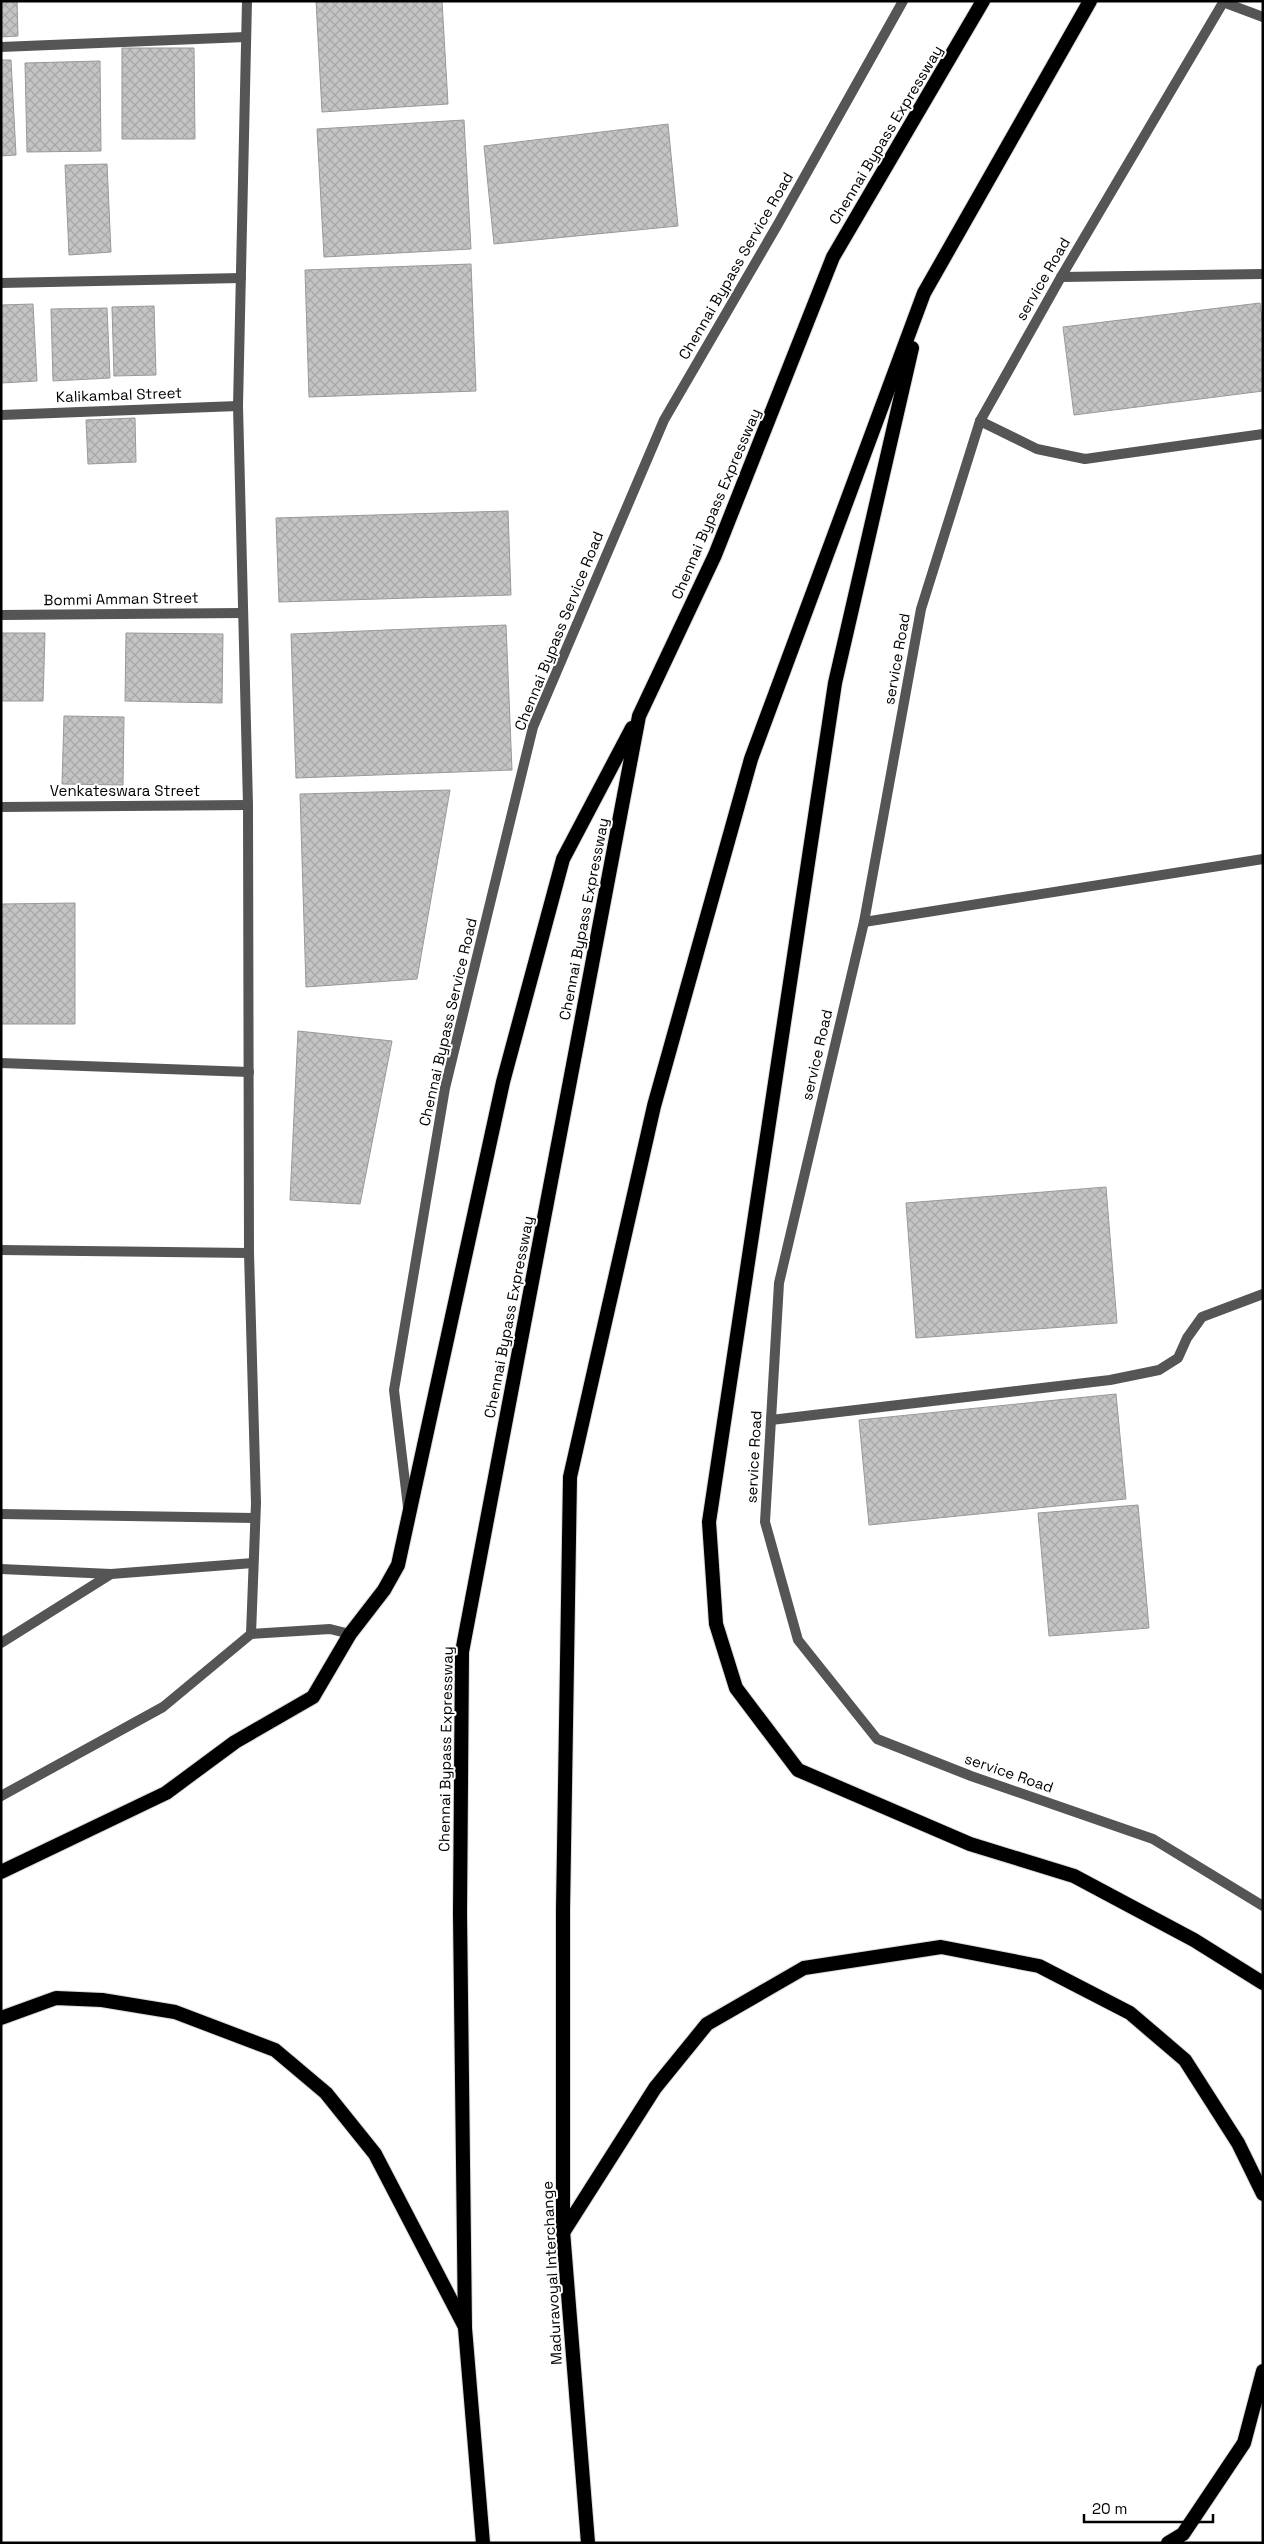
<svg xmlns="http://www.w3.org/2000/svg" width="1264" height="2544" viewBox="0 0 1264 2544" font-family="'Space Grotesk',sans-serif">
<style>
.building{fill:url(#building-cross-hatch);stroke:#999}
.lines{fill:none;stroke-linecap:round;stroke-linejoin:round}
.trunk-casing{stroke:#dbdbdb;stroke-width:16}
.service{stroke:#555;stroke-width:10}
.minor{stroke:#555;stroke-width:10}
.tertiary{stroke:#555;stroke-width:10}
.trunk{stroke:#000;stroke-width:14}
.labels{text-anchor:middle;stroke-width:4;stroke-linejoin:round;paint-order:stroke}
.street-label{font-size:15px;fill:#000;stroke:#fff}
</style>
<defs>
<pattern id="building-cross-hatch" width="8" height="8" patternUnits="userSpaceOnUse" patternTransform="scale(1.25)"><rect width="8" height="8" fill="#c4c4c4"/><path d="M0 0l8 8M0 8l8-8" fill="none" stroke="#a7a7a7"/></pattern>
</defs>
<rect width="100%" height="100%" fill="#fff"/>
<g class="building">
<polygon points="1,1 17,1 18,36 1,37"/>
<polygon points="316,1 442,1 448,104 322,112"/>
<polygon points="122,48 194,48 195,139 122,139"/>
<polygon points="1,60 11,60 16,155 1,156"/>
<polygon points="100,61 101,151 27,152 25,63"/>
<polygon points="464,120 471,249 324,257 317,129"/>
<polygon points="668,124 678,226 494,244 484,146"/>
<polygon points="107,164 111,252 69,255 65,165"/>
<polygon points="471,264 476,391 309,397 305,270"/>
<polygon points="1260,303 1263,328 1263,391 1074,415 1063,327"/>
<polygon points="33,304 37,381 1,383 1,305"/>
<polygon points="154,306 156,375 114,376 112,307"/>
<polygon points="107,308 110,378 53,381 51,309"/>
<polygon points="135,418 136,462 88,464 86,420"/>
<polygon points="508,511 511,595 279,602 276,518"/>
<polygon points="506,625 512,770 296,778 291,634"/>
<polygon points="1,633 45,633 43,701 1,701"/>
<polygon points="126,633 223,634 222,703 125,701"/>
<polygon points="64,716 124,717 123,785 62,784"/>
<polygon points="450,790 417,979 306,987 300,794"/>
<polygon points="75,903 75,1024 1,1024 1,904"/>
<polygon points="298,1031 392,1041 360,1204 290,1200"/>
<polygon points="1106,1187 1117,1323 916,1338 906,1203"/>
<polygon points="1116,1394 1126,1499 869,1525 859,1420"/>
<polygon points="1138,1505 1149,1628 1049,1636 1038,1513"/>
</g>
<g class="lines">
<defs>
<g id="trunk">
<polyline points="912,348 835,683 709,1522 716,1624 736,1688 798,1770 970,1844 1074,1876 1194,1940 1263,1983"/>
<polyline points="1,1872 166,1793 235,1742 313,1697 350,1634 384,1590 398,1565 503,1082 563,859 632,728"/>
<polyline points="1,2018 56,1998 102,2000 175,2012 275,2050 326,2093 375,2154 464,2325"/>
<polyline points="564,2231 655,2088 707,2024 804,1968 941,1947 1039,1966 1130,2013 1185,2060 1238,2143 1263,2194"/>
<polyline points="483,2543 465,2328 460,1914 462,1652 639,716 715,555 833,257 983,1"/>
<polyline points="588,2543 563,2231 563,1910 570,1477 654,1106 751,759 924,293 1090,1"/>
<polyline points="1168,2543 1183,2534 1244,2443 1263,2371"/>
</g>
</defs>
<use href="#trunk" class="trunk-casing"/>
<g class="service">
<polyline points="1223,2 1263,17"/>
<polyline points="980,421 1037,449 1085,459 1263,434"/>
<polyline points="864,922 1263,859"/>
<polyline points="1,1063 249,1072"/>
<polyline points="1,1250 249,1253"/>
<polyline points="771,1420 1110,1380 1159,1370 1178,1358 1187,1338 1202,1317 1263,1294"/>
<polyline points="1,1569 111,1574 253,1563"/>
<polyline points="1,1643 111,1574"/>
</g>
<g class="minor">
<polyline points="1,47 246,37"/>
<polyline points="1061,277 1263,274"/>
<polyline points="1,283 241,278"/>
<polyline points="1,415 238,406"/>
<polyline points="1,615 242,613"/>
<polyline points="1,807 248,805"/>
<polyline points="1,1514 255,1518"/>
</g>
<g class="tertiary">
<polyline points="247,1 238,406 248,805 249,1253 256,1503 251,1634"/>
<polyline points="1224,1 1061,277 980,421 921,609 864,922 779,1283 765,1522 798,1640 877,1739 971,1776 1153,1839 1263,1906"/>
<polyline points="408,1507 394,1390 445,1088 533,727 664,420 778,224 903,1"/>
<polyline points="1,1796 163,1707 251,1634 330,1629 350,1634"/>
</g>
<use href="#trunk" class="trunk"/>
</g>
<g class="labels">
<g class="street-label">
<text transform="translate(886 135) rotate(-59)" y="5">Chennai Bypass Expressway</text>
<text transform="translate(736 266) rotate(-60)" y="5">Chennai Bypass Service Road</text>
<text transform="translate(1043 279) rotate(-60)" y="5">service Road</text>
<text transform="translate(119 395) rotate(-2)" y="5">Kalikambal Street</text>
<text transform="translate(716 504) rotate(-67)" y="5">Chennai Bypass Expressway</text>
<text transform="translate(121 599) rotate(-1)" y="5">Bommi Amman Street</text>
<text transform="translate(559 631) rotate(-68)" y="5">Chennai Bypass Service Road</text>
<text transform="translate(897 659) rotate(-80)" y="5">service Road</text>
<text x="125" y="796">Venkateswara Street</text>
<text transform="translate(584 919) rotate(-79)" y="5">Chennai Bypass Expressway</text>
<text transform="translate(448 1022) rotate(-77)" y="5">Chennai Bypass Service Road</text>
<text transform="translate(817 1055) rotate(-77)" y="5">service Road</text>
<text transform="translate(509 1317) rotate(-79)" y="5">Chennai Bypass Expressway</text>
<text transform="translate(754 1457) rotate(-87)" y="5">service Road</text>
<text transform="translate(446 1749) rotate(-89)" y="5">Chennai Bypass Expressway</text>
<text transform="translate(1009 1773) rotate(19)" y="5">service Road</text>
<text transform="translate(552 2273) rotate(-93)" y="5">Maduravoyal Interchange</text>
</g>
</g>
<rect width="1264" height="2544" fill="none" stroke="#000000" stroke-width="5"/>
<path d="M1084 2514v8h129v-8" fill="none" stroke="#000000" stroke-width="2.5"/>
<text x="1092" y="2514" font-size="15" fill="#000000" stroke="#ffffff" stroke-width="4" paint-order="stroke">20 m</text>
</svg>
